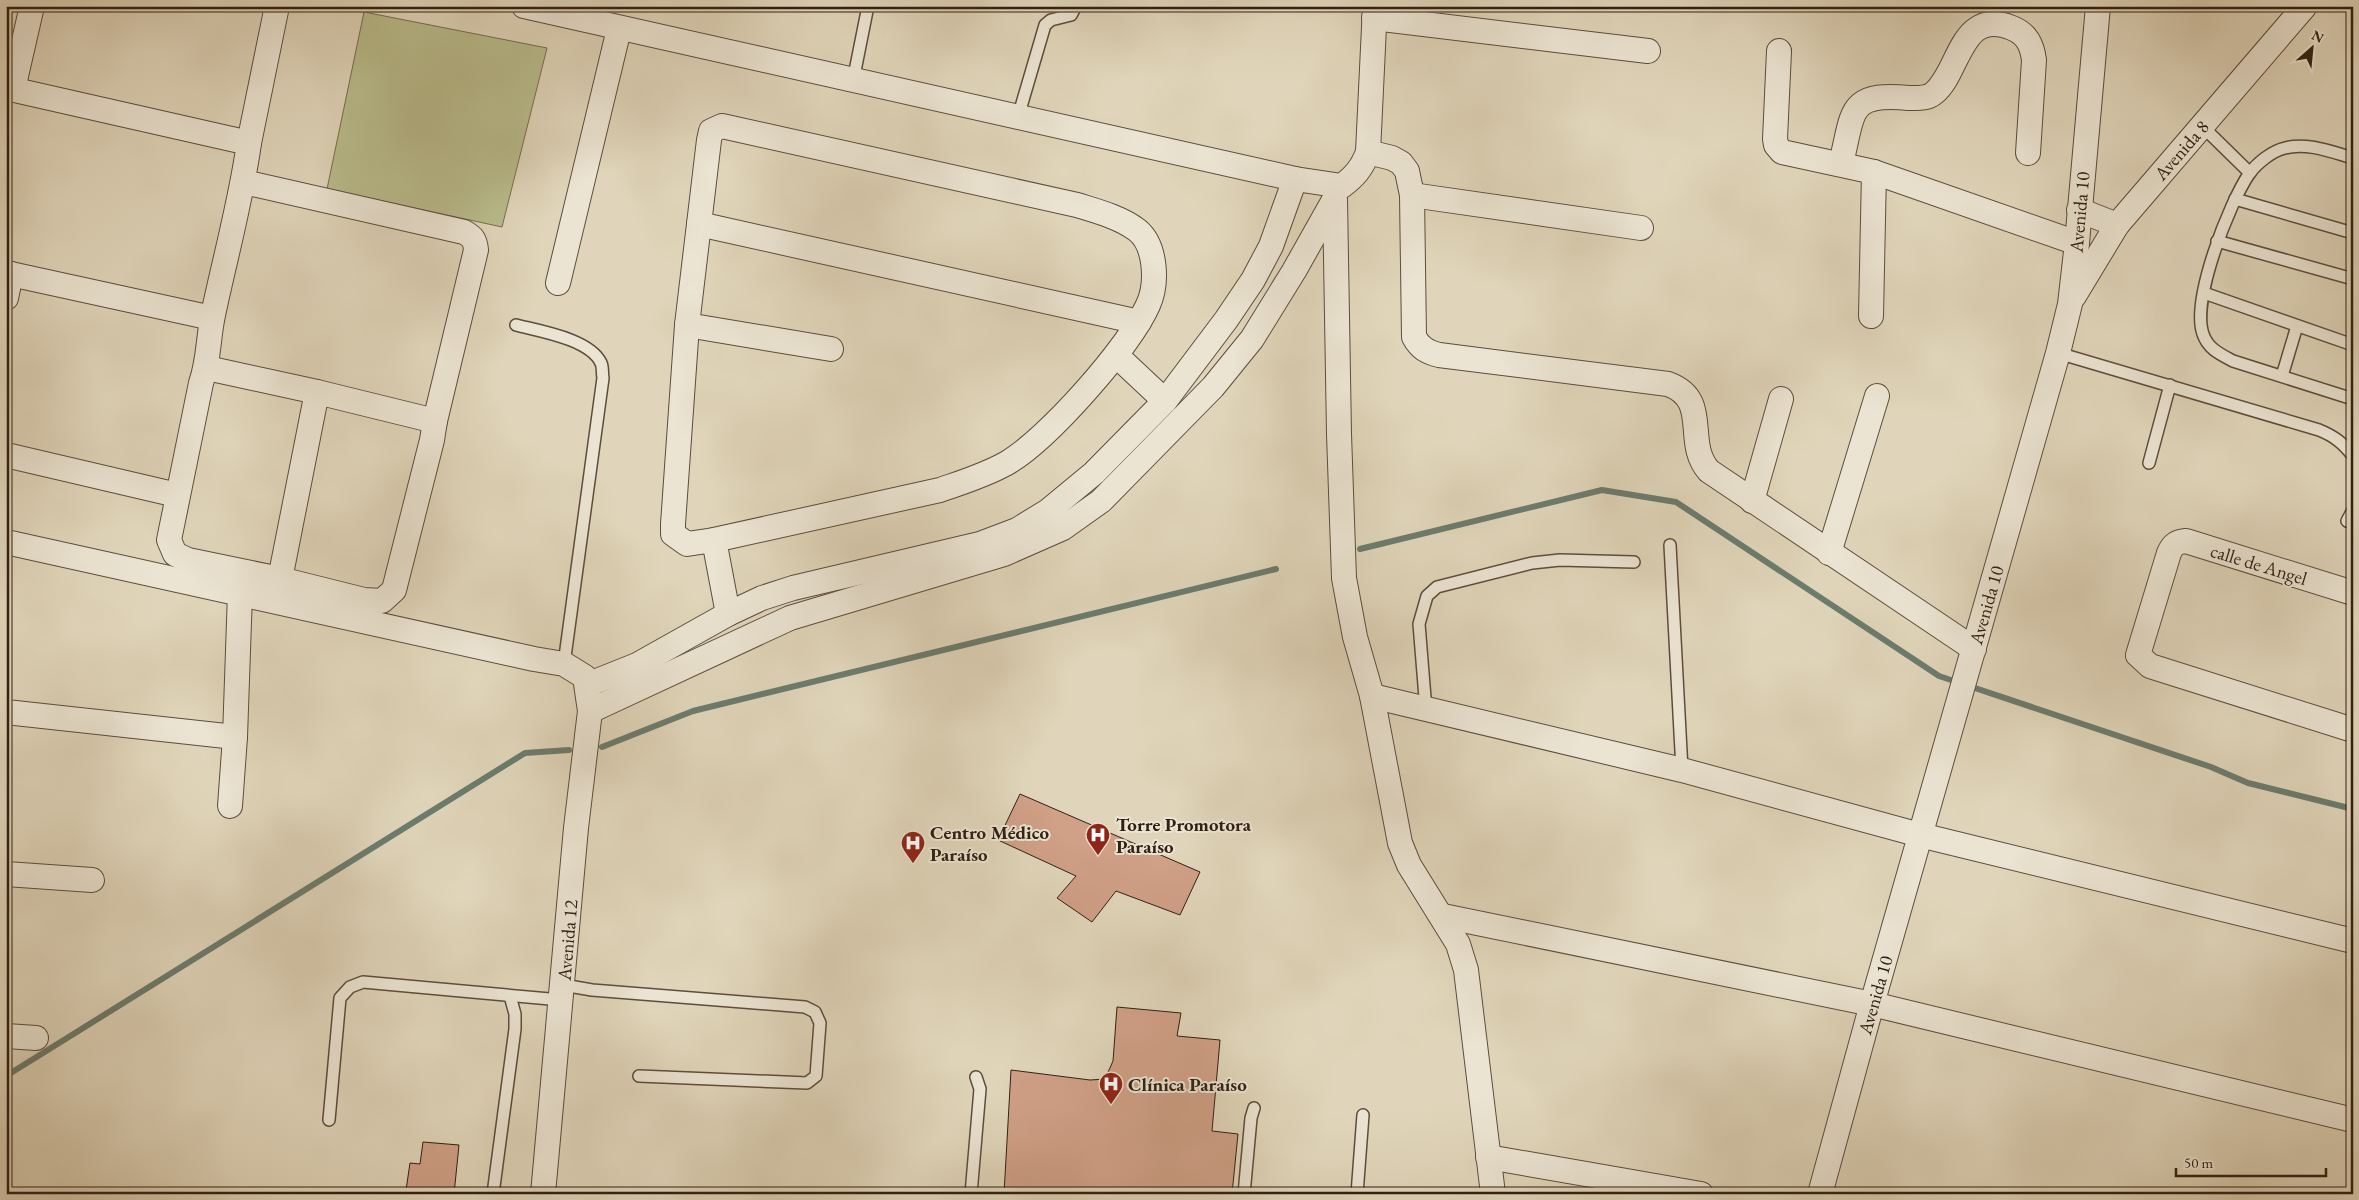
<svg xmlns="http://www.w3.org/2000/svg" width="2359" height="1200" viewBox="0 0 2359 1200" font-family="'EB Garamond',serif">
<style>
.green{fill:#b9bb8b;stroke:#746e4f}
.lines{fill:none;stroke-linecap:round;stroke-linejoin:round}
.stream{stroke:#6c7c6e;stroke-width:6}
.building{fill:#d0a087;stroke:#302013}
.service-casing{stroke:#5c4d3d;stroke-width:14}
.minor-casing{stroke:#5c4d3d;stroke-width:26}
.service{stroke:#ebe4d2;stroke-width:11}
.minor{stroke:#ebe4d2;stroke-width:24}
.labels{text-anchor:middle;stroke-width:4;stroke-linejoin:round;paint-order:stroke}
.street-label{font-size:19px;fill:#302013;stroke:#ebe4d2}
.poi-label{font-size:19px;font-weight:bold;fill:#302013;stroke:#ebe4d2;text-anchor:start}
</style>
<rect width="100%" height="100%" fill="#e0d5ba"/>
<filter id="stains"><feTurbulence type="fractalNoise" baseFrequency=".004" numOctaves="4"/><feColorMatrix values="0 0 0 0 .2 0 0 0 0 .09 0 0 0 0 .02 0 0 0 .5 -.17"/></filter>
<radialGradient id="worn" r=".72"><stop offset=".6" stop-color="#630" stop-opacity="0"/><stop offset="1" stop-color="#630" stop-opacity=".3"/></radialGradient>
<polygon class="green" points="364,12 547,48 502,227 327,189"/>
<g class="lines">
<g class="stream">
<polyline points="1360,549 1602,490 1676,502 1939,676 2211,767 2248,783 2353,809"/>
<polyline points="602,747 693,711 1276,569"/>
<polyline points="6,1076 525,753 569,750"/>
</g>
</g>
<g class="building">
<polygon points="1020,794 1200,872 1180,915 1116,891 1092,922 1057,898 1076,876 998,840"/>
<polygon points="1117,1007 1181,1013 1177,1036 1220,1040 1212,1131 1238,1134 1232,1194 1004,1194 1011,1070 1090,1080 1105,1079 1113,1061"/>
<polygon points="423,1142 459,1145 454,1194 406,1190 410,1163 420,1164"/>
</g>
<g class="lines">
<defs>
<g id="service">
<polyline points="853,81 868,6"/>
<polyline points="1018,117 1045,25 1051,20 1071,15 1076,6"/>
<polyline points="2202,126 2250,173"/>
<path d="M2353,158C2332,152 2307,142 2285,148C2272,151 2257,163 2249,174C2229,204 2191,300 2203,334C2208,349 2220,354 2233,361L2353,399"/>
<polyline points="2235,199 2353,233"/>
<polyline points="2217,241 2353,279"/>
<polyline points="2204,293 2353,345"/>
<path d="M516,325C539,331 590,339 601,363C603,367 602,373 603,378L564,664"/>
<path d="M2058,353L2319,430C2334,436 2343,443 2353,456"/>
<polyline points="2282,376 2297,326"/>
<polyline points="2149,463 2170,385"/>
<polyline points="2347,521 2353,510"/>
<polyline points="1670,545 1682,770"/>
<polyline points="1426,710 1419,624 1427,596 1437,587 1532,563 1560,560 1634,562"/>
<polyline points="563,985 592,990 805,1007 815,1012 820,1023 816,1076 807,1083 639,1076"/>
<polyline points="329,1120 340,998 350,987 363,982 561,1000"/>
<polyline points="493,1194 515,1029 515,1014 510,996"/>
<polyline points="971,1194 980,1089 976,1077"/>
<polyline points="1244,1194 1251,1118 1254,1108"/>
<polyline points="1357,1194 1363,1115"/>
</g>
<g id="minor">
<path d="M524,6L1295,179L1342,186C1355,176 1362,168 1368,152L1375,6"/>
<polyline points="1374,18 1648,51"/>
<polyline points="1779,51 1775,139 1776,145 1782,152 1874,172 2077,243"/>
<path d="M6,88L249,143C241,201 225,258 213,315C208,338 209,361 201,383L169,540L175,554L188,560L280,579L364,600L382,601L394,590L432,440L435,421L476,250C475,240 473,237 464,232L244,182"/>
<polyline points="13,89 32,6"/>
<path d="M722,126L1077,205C1096,211 1120,217 1137,230C1156,245 1158,283 1148,305C1129,347 1048,439 1007,463C986,475 963,482 940,490L714,540L687,544L673,534V524L687,325L709,140L711,131Z"/>
<polyline points="249,143 277,6"/>
<path d="M1368,152L1392,158L1401,163L1407,171L1412,195L1414,337C1420,348 1427,352 1439,355L1668,384C1712,400 1683,442 1709,471L1974,649"/>
<path d="M1841,163C1854,112 1847,92 1909,98C1918,98 1927,99 1934,93C1960,72 1960,7 2012,28C2027,34 2032,45 2034,60L2028,153"/>
<polyline points="1412,195 1641,228"/>
<polyline points="1335,199 1339,434 1344,578 1355,637 1372,696 1400,843 1409,865 1458,944 1466,970 1493,1194"/>
<polyline points="2079,210 2117,225"/>
<polyline points="699,224 1139,322"/>
<polyline points="6,273 212,318"/>
<polyline points="558,283 619,29"/>
<polyline points="2074,296 2117,225 2305,6"/>
<polyline points="6,298 11,274"/>
<polyline points="1871,316 1874,172"/>
<polyline points="687,325 831,349"/>
<polyline points="1116,355 1165,401"/>
<polyline points="207,368 317,392 435,421"/>
<polyline points="6,455 177,495"/>
<polyline points="1752,501 1781,399"/>
<polyline points="714,540 728,614"/>
<polyline points="6,542 534,659 564,664 585,677 590,711 576,828 543,1194"/>
<polyline points="1829,553 1877,396"/>
<polyline points="280,579 317,392"/>
<path d="M2353,593L2186,541C2177,542 2173,544 2169,553L2138,655L2150,666L2353,730"/>
<polyline points="587,685 637,665 728,614 762,598 793,588 980,544 1017,530 1048,511 1094,473 1165,401 1226,320 1253,280 1271,246 1295,179"/>
<polyline points="1372,696 1682,770 1920,835 2353,941"/>
<polyline points="590,711 790,618 1004,554 1063,528 1101,501 1213,387 1252,339 1294,271 1334,200"/>
<polyline points="6,712 235,737"/>
<polyline points="230,806 235,737 240,593"/>
<polyline points="6,874 92,880"/>
<polyline points="1443,916 1872,1004 2353,1120"/>
<polyline points="6,1036 36,1038"/>
<polyline points="1488,1157 1701,1194"/>
<polyline points="1820,1194 1872,1004 2058,353 2070,304 2077,243 2098,6"/>
</g>
</defs>
<use href="#service" class="service-casing"/>
<use href="#minor" class="minor-casing"/>
<use href="#service" class="service"/>
<use href="#minor" class="minor"/>
</g>
<defs>
<symbol id="hospital-pin" viewBox="-11 -11 22 30"><path d="M0 17L-7.5 6A9.5 9.5 0 1 1 7.5 6Z" fill="#8f2418" stroke="#ebe4d2"/><path d="M-5-5h3v3.5h4V-5h3V5h-3V1.5h-4V5h-3Z" fill="#fff"/></symbol>
</defs>
<g fill-rule="evenodd">
<use href="#hospital-pin" x="1084" y="821" width="28" height="38"/>
<use href="#hospital-pin" x="899" y="829" width="28" height="38"/>
<use href="#hospital-pin" x="1097" y="1070" width="28" height="38"/>
</g>
<g class="labels">
<g class="street-label">
<text transform="translate(2181 150) rotate(-49)" y="7">Avenida 8</text>
<text transform="translate(2079 212) rotate(-85)" y="7">Avenida 10</text>
<text transform="translate(2259 564) rotate(17)" y="7">calle de Angel</text>
<text transform="translate(1986 605) rotate(-74)" y="7">Avenida 10</text>
<text transform="translate(567 940) rotate(-85)" y="7">Avenida 12</text>
<text transform="translate(1875 995) rotate(-74)" y="7">Avenida 10</text>
</g>
<g class="poi-label">
<text x="1116" y="831">Torre Promotora<tspan x="1116" dy="22">Paraíso</tspan></text>
<text x="930" y="839">Centro Médico<tspan x="930" dy="22">Paraíso</tspan></text>
<text x="1128" y="1091">Clínica Paraíso</text>
</g>
</g>
<rect width="2359" height="1200" fill="none" stroke="#e0d5ba" stroke-width="25"/>
<rect x="8" y="8" width="2344" height="1185" fill="none" stroke="#302013" stroke-width="2.5"/>
<rect x="12" y="12" width="2334" height="1175" fill="none" stroke="#302013"/>
<g transform="translate(2312 48) rotate(27)" stroke="#ebe4d2" stroke-width="4" paint-order="stroke">
<path d="M0-4L9 19L0 12L-9 19Z" fill="#302013"/>
<text y="-8" font-size="14" font-weight="bold" text-anchor="middle" fill="#302013">N</text>
</g>
<path d="M2176 1168v8h150v-8" fill="none" stroke="#302013" stroke-width="2.5"/>
<text x="2184" y="1168" font-size="15" fill="#302013" stroke="#ebe4d2" stroke-width="4" paint-order="stroke">50 m</text>
<rect width="100%" height="100%" filter="url(#stains)"/>
<rect width="100%" height="100%" fill="url(#worn)"/>
</svg>
